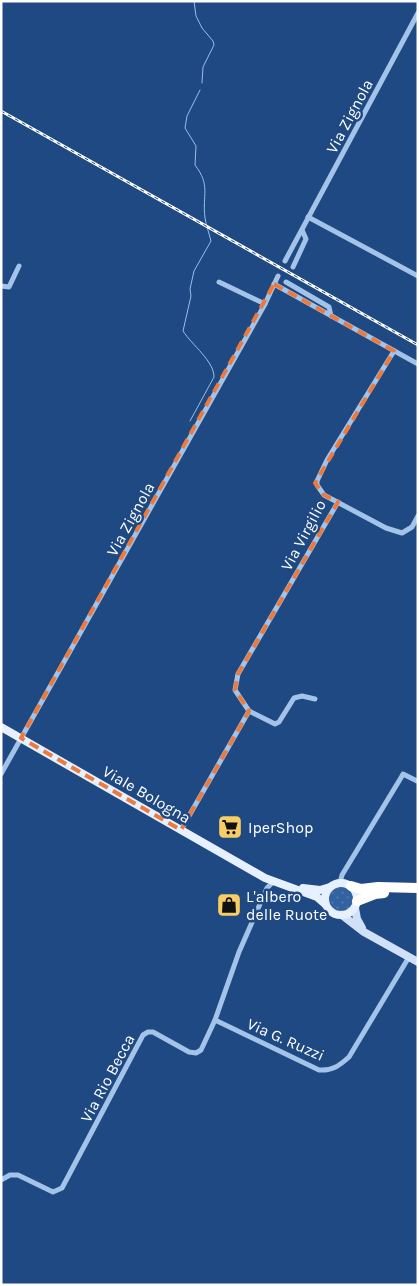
<svg xmlns="http://www.w3.org/2000/svg" width="419" height="1286" viewBox="0 0 419 1286" font-family="Karla,sans-serif">
<style>
.grass{fill:url(#grass-dots)}
.lines{fill:none;stroke-linecap:round;stroke-linejoin:round}
.stream{stroke:#98beea;stroke-width:1}
.street{stroke:#a4c3e9;stroke-width:5}
.secondary{stroke:#cfe0f7;stroke-width:8}
.primary{stroke:#e7f0fe;stroke-width:8}
.highway{stroke:#fff;stroke-width:10}
.rail-casing{stroke:#fff;stroke-width:3}
.rail{stroke:#1e4982;stroke-width:1;stroke-dasharray:4;stroke-linecap:butt}
.marked{fill:none;stroke:#ed7a3d;stroke-width:4;stroke-dasharray:10 6;stroke-linejoin:round}
.labels{text-anchor:middle;stroke-width:5;stroke-linejoin:round;paint-order:stroke}
.street-label{font-size:16px;fill:#fff;stroke:#1e4982}
.poi-label{font-size:16px;fill:#fff;stroke:#1e4982;text-anchor:start}
</style>
<defs>
<pattern id="grass-dots" width="8" height="8" patternUnits="userSpaceOnUse" patternTransform="scale(1.25)"><rect width="8" height="8" fill="#3263a0"/><path d="M2 2h.1M6 6h.1" fill="none" stroke="#517aae" stroke-width="1.8" stroke-linecap="round"/></pattern>
</defs>
<rect width="100%" height="100%" fill="#1e4982"/>
<circle class="grass" cx="341" cy="899" r="13"/>
<g class="lines">
<g class="stream">
<polyline points="194,1 196,16 202,28 213,41 214,45 203,67 202,83"/>
<path d="M190,421L214,377C214,361 192,345 183,331L191,296L190,289L194,271L211,241C209,233 206,225 205,218C202,194 211,186 195,165L196,146L185,128L187,116L200,90"/>
<polyline points="1,785 2,783"/>
</g>
<g class="street">
<polyline points="308,217 418,276"/>
<polyline points="285,261 418,13"/>
<polyline points="293,267 306,239 302,230"/>
<polyline points="219,282 265,304"/>
<polyline points="286,282 329,307 331,316"/>
<polyline points="274,284 418,364"/>
<polyline points="1,286 9,287 19,266"/>
<polyline points="394,351 327,460 317,481 317,485 324,495 386,528 402,533 412,527 418,516"/>
<polyline points="249,711 275,724 279,722 294,698 302,696 315,699"/>
<polyline points="1,774 265,304 278,276"/>
<polyline points="181,830 249,711 235,690 238,674 338,502"/>
<polyline points="340,883 342,875 402,776 403,774 417,781"/>
<path d="M215,1020L319,1070C332,1071 339,1066 349,1057L409,957"/>
<polyline points="1,1180 10,1175 18,1175 53,1192 62,1188 143,1035 148,1032 153,1032 189,1052 196,1053 201,1050 215,1020 239,952 267,888 274,881"/>
</g>
<g class="secondary">
<polyline points="355,908 357,919 362,928"/>
<polyline points="342,915 364,932 418,962"/>
</g>
<g class="primary">
<polyline points="1,727 265,878 317,897 325,904"/>
<circle cx="341" cy="899" r="16"/>
<polyline points="303,888 320,890 330,887"/>
</g>
<g class="highway">
<polyline points="351,886 361,889 378,887 418,888"/>
<polyline points="357,901 375,894 384,893"/>
</g>
<defs>
<polyline id="rail" points="1,111 418,345"/>
</defs>
<use href="#rail" class="rail-casing"/>
<use href="#rail" class="rail"/>
</g>
<path class="marked" d="M274,284L394,351L315,483L324,495L338,502L238,674L235,690L249,711L181,830L21,738Z"/>
<defs>
<symbol id="supermarket-square" viewBox="-11 -11 22 22"><rect x="-9" y="-9" width="18" height="18" rx="4" fill="#f8cd63" stroke="#1e4982"/><path d="M-6-5.5h2.5l.6 2H6L4.5 2H-2.5L-4.4-4H-6ZM-1.5 3.2a1.3 1.3 0 1 0 .1 0ZM3 3.2a1.3 1.3 0 1 0 .1 0Z" fill="#111"/></symbol>
<symbol id="shop-square" viewBox="-11 -11 22 22"><rect x="-9" y="-9" width="18" height="18" rx="4" fill="#f8cd63" stroke="#1e4982"/><path d="M-5-2.5h2.3a2.7 3.5 0 0 1 5.4 0H5L5.5 6h-11ZM-1.5-2.5h3a1.5 2.3 0 0 0-3 0Z" fill="#111"/></symbol>
</defs>
<g fill-rule="evenodd">
<use href="#supermarket-square" x="216" y="813" width="28" height="28"/>
<use href="#shop-square" x="215" y="891" width="28" height="28"/>
</g>
<g class="labels">
<g class="street-label">
<text transform="translate(349 116) rotate(-62)" y="6">Via Zignola</text>
<text transform="translate(130 519) rotate(-61)" y="6">Via Zignola</text>
<text transform="translate(303 535) rotate(-62)" y="6">Via Virgilio</text>
<text transform="translate(147 794) rotate(30)" y="6">Viale Bologna</text>
<text transform="translate(286 1039) rotate(24)" y="6">Via G. Ruzzi</text>
<text transform="translate(107 1078) rotate(-62)" y="6">Via Rio Becca</text>
</g>
<g class="poi-label">
<text x="248" y="833">IperShop</text>
<text x="246" y="902">L'albero<tspan x="246" dy="18">delle Ruote</tspan></text>
</g>
</g>
<rect width="419" height="1286" fill="none" stroke="#ffffff" stroke-width="5"/>
</svg>
